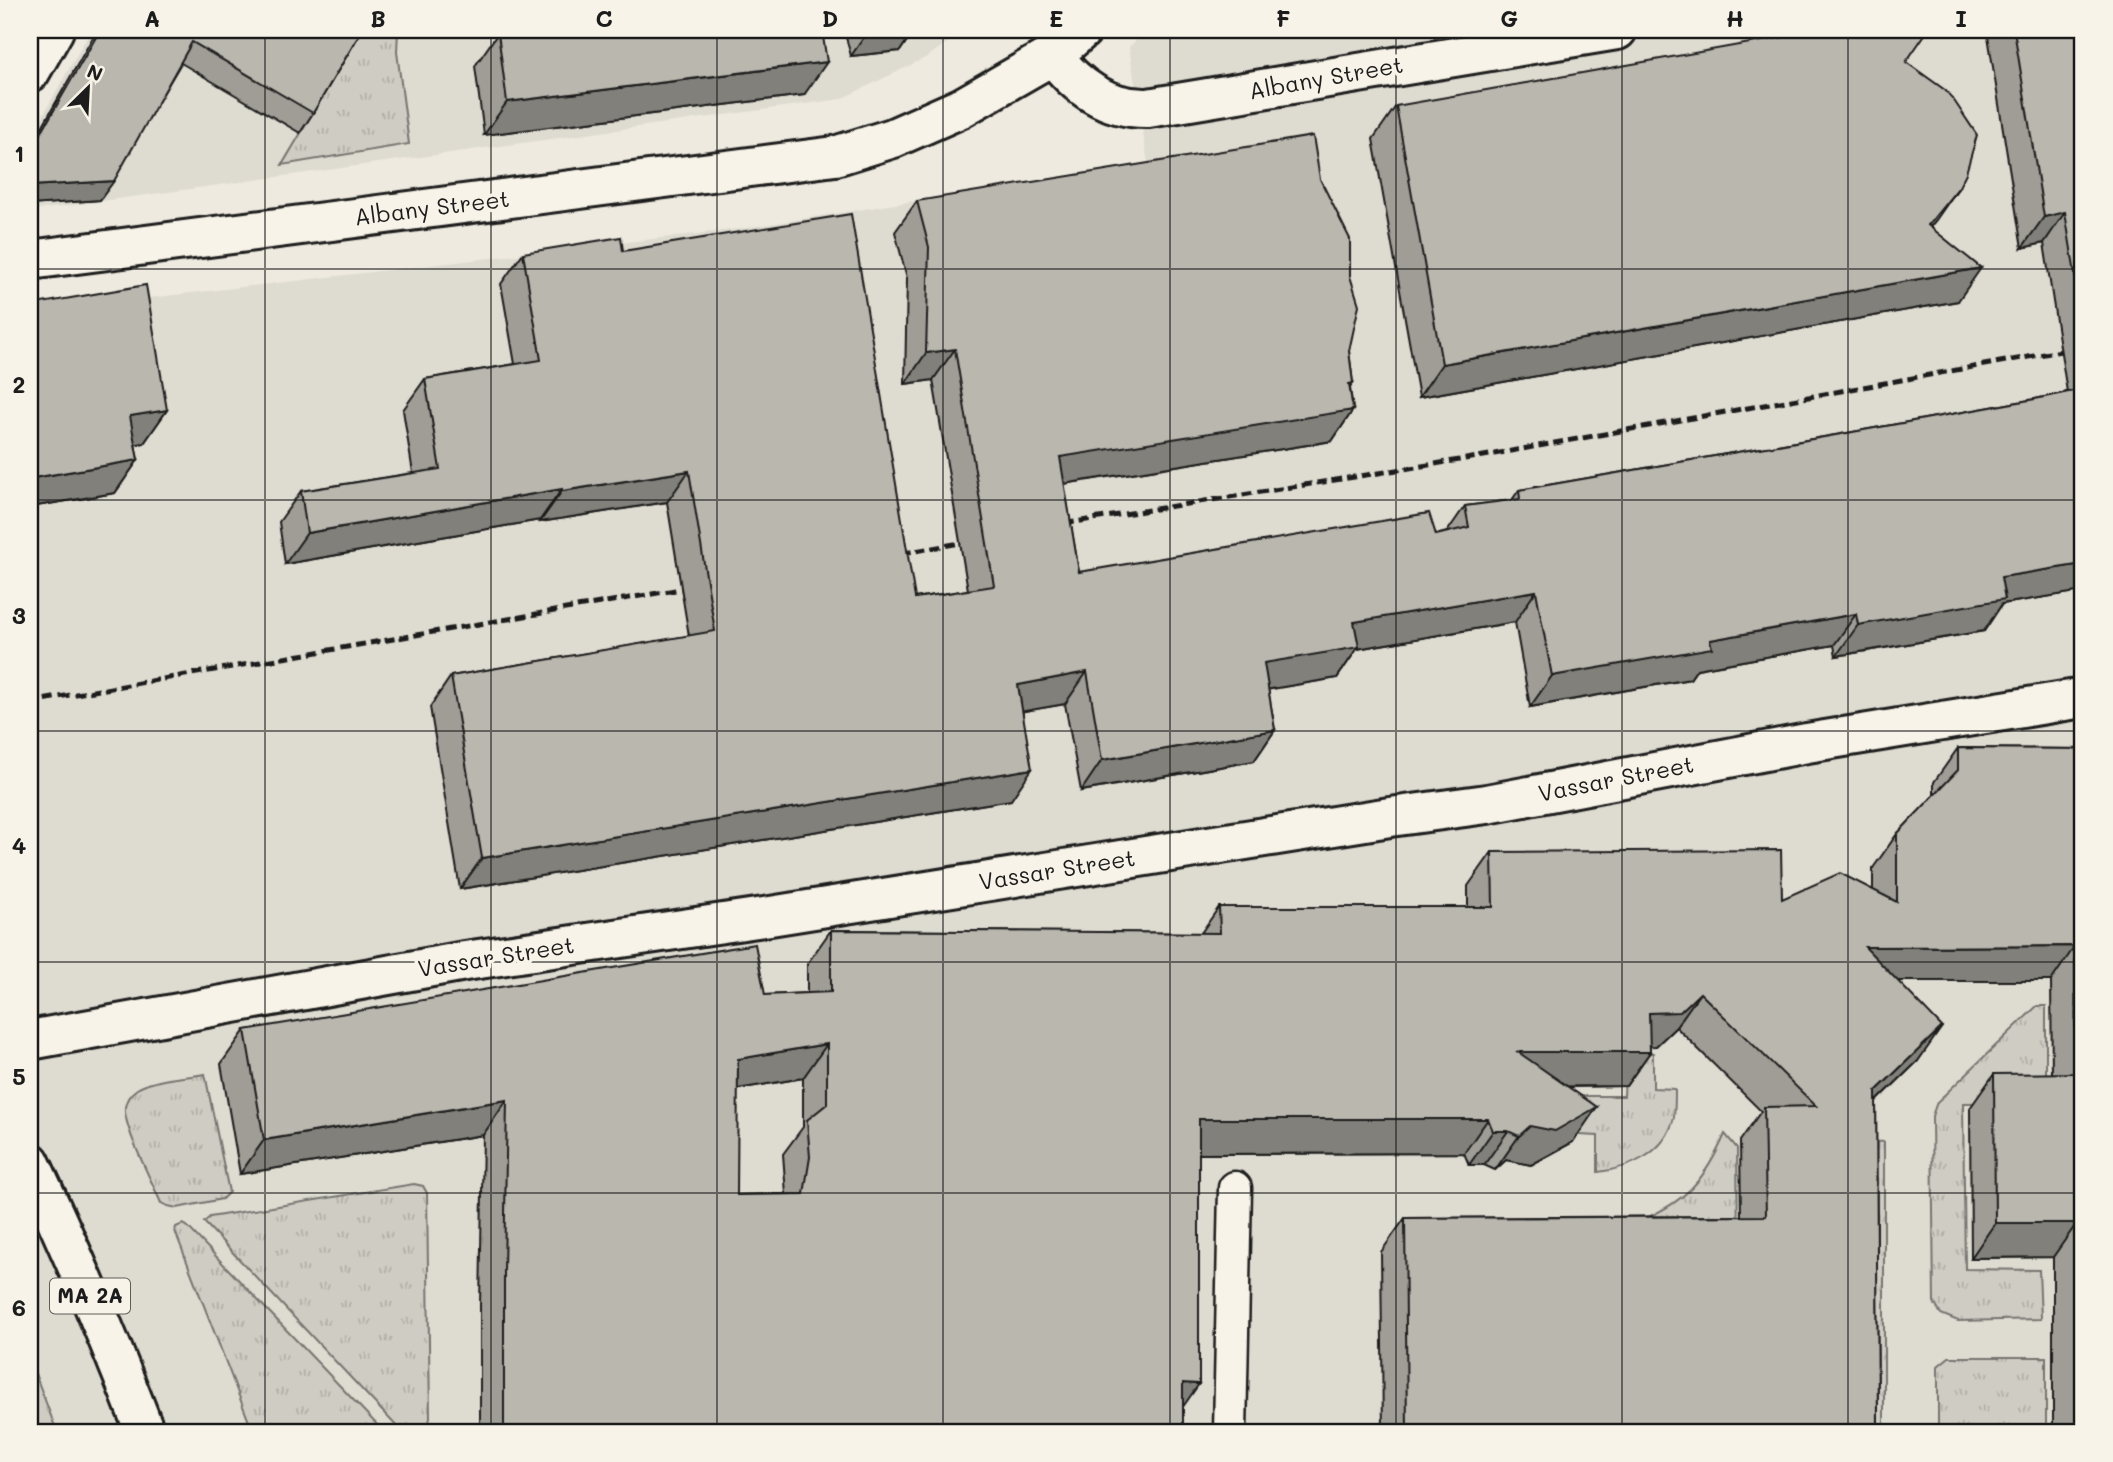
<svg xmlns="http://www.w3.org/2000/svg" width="2113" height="1462" viewBox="0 0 2113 1462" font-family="Mali,sans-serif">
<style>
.built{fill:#dedbd1}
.grass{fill:url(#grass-tufts);stroke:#767470;stroke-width:2}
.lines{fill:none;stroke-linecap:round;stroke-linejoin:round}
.pedestrian-casing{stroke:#1c1c1c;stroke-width:37}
.minor-casing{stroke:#1c1c1c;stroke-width:44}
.secondary-casing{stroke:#1c1c1c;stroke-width:44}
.primary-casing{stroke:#1c1c1c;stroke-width:44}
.pedestrian{stroke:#f7f3e8;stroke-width:32}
.minor{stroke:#f7f3e8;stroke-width:38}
.secondary{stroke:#f7f3e8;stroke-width:38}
.primary{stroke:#f7f3e8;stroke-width:38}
.rail{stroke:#1c1c1c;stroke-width:5;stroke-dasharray:10 5;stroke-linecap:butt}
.wall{fill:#a09d96;stroke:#1c1c1c;stroke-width:2;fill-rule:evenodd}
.shaded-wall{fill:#82807a;stroke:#1c1c1c;stroke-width:2}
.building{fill:#bab7af;stroke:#1c1c1c;stroke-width:2;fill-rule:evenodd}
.grid{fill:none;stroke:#1c1c1c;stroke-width:2;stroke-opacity:0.55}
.labels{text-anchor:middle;stroke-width:7;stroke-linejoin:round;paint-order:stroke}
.shield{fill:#f7f3e8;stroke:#5e5c59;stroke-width:2}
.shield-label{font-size:21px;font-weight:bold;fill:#1c1c1c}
.street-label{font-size:23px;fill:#1c1c1c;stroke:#f7f3e8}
.neatline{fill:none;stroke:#1c1c1c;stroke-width:2.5}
.grid-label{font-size:23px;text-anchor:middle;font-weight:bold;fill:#1c1c1c}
</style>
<defs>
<pattern id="grass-tufts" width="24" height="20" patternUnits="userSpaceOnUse" patternTransform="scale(1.75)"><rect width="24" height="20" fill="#cfccc3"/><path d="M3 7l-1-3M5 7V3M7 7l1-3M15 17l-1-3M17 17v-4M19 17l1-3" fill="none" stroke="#b1afa7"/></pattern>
</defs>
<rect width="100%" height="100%" fill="#eeeae0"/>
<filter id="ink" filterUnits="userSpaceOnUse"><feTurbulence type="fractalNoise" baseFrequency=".0143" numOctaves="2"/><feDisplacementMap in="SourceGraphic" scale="14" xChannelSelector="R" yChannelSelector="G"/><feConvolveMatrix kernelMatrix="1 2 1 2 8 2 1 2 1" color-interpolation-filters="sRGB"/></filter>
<g filter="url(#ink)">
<g class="built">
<polygon points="91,30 965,30 927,57 841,99 30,211 30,138"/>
<polygon points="1147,30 2083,30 2083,1432 30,1432 30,312 738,229 1148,164 1129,47"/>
</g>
<g class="grass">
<polygon points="362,30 398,30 397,52 409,144 282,165"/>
<polygon points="2037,1006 2046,1006 2046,1102 1963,1103 1965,1269 2039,1270 2041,1319 1958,1321 1941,1314 1934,1303 1932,1116 1937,1102"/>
<path d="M1653,1053V1088L1675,1089C1675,1098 1675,1108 1674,1117C1666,1153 1631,1168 1598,1172V1136L1560,1134V1096H1624L1626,1054Z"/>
<path d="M205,1074L229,1192L222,1199L177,1208L168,1206L161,1203C152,1181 123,1127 125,1107C126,1100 131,1093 137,1089C156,1078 184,1078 205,1074Z"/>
<path d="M1725,1134L1737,1148L1738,1247L1641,1220C1686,1202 1706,1178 1725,1134Z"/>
<polygon points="1868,1141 1884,1142 1884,1432 1867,1432"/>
<polygon points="414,1184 423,1186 427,1193 430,1418 427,1432 401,1431 204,1222 210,1217"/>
<polygon points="183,1224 187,1226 384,1432 253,1432 175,1231 176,1227"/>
<polygon points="1949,1357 2046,1357 2046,1432 1938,1432 1938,1366"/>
<polygon points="30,1363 31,1363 57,1432 30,1432"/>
</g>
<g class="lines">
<defs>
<polyline id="pedestrian" points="1230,1432 1235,1188"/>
<polyline id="minor" points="30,72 54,30"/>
<g id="secondary">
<path d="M1053,55C1076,87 1108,109 1148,108L1617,30"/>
<polyline points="30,260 835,156 893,138 961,108 1053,55 1082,30"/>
<polyline points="30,1040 465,961 764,917 1390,817 1487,804 1807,743 2083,698"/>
</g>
<path id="primary" d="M30,1162C72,1251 110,1341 145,1432"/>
</defs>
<use href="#pedestrian" class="pedestrian-casing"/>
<use href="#minor" class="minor-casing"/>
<use href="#secondary" class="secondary-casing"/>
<use href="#primary" class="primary-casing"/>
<use href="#pedestrian" class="pedestrian"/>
<use href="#minor" class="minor"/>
<use href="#secondary" class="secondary"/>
<use href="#primary" class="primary"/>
<g class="rail">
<polyline points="1050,526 1478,457 2061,351"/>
<polyline points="887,556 960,543"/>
<polyline points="30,702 681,589"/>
</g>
</g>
<g class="wall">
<polygon points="97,30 362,30 313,113 300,133 181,63 100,200 30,205 30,148"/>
<polygon points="502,30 822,30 804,95 484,135 475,66 498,33 502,33"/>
<polygon points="844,30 914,30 900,51 851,56"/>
<polygon points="1992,30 2083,30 2083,591 2002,604 1984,631 1836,656 1834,645 1697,669 1690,679 1530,707 1515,622 1357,649 1337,678 1268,689 1275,730 1254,761 1081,791 1065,704 1023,711 1011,800 460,889 430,707 451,676 689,636 667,502 540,522 540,520 285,564 279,522 301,491 413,473 403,410 425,379 515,364 501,284 523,253 623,251 915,598 968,590 933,380 905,384 907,278 895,232 917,201 1349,351 1353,383 1350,388 1353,410 1332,441 1064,484 1079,572 1436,535 1447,532 1465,506 1512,500 1519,490 1847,433 2035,399 2067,392 2044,243 2022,248 1988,36"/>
<polygon points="1906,62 1959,187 1930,227 1958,301 1419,397 1373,139 1396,106"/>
<polygon points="30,305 167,410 144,443 135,444 138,460 115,493 30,507"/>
<path d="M1958,748L2083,749V1432H2053V1257L1971,1258L1970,1108L1994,1074H2052L2051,981H1898L1918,1061L1876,1102L1878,1432H1383L1381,1252L1405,1218L1741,1216L1740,1141L1761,1111L1676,1027L1656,1046H1650V1052L1626,1086L1567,1087L1573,1142L1531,1165L1506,1160L1495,1170L1484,1165H1469L1464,1153L1199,1154L1183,1406V1432H480V1306L483,1135L240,1174L221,1064L245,1030L765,995L807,993V964L831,930L1201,933L1219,907H1468V886L1492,852L1782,899L1873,890V868L1897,834L1934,796V782ZM803,1078V1127L783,1154L786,1194L737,1195V1089Z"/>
</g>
<g class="shaded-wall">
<polygon points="869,30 914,30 900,51 851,56"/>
<polygon points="827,62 804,95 484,135 507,102"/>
<polygon points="114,181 100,200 30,205 30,186"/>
<polygon points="1959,187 1936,220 1905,258 1928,225"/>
<polygon points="2065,212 2044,243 2022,248 2044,217"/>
<polygon points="1981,268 1958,301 1419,397 1442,364"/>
<polygon points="955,349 933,380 905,384 926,353"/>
<polygon points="1353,383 1332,413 1353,410 1332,441 1038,488 1060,457"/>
<polygon points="167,410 144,443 107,449 130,416"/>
<polygon points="138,460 115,493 30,507 30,482 33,478"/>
<polygon points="689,471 667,502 540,522 562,491"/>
<polygon points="562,489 540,520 285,564 307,533"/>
<polygon points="2083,564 2083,591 2002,604 1984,631 1836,656 1858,625 2001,577"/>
<polygon points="1536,591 1515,622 1357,649 1337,678 1242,694 1264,663 1354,622"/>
<polygon points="1856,614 1834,645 1697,669 1690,679 1530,707 1552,676 1710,640"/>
<polygon points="1087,672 1065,704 996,716 1018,685"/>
<polygon points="1275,730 1254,761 1081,791 1102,760"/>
<polygon points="1032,769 1011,800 460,889 482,858"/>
<polygon points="2075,946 2051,981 1841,981 1865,947"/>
<polygon points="1700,993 1676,1027 1656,1046 1625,1047 1649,1013"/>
<polygon points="1942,1027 1918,1061 1852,1125 1876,1091"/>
<polygon points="827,1044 803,1078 714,1093 738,1059"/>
<polygon points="1518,1052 1650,1052 1626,1086 1494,1087"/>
<polygon points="507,1100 483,1135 240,1174 264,1140"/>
<polygon points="1597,1107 1573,1142 1531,1165 1506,1160 1495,1170 1519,1136 1530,1126"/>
<polygon points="1199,1119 1488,1119 1464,1153 1175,1154"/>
<polygon points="1493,1131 1508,1131 1484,1165 1469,1165"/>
<polygon points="1995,1223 2077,1223 2053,1257 1971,1258"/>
<polygon points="1183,1383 1199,1384 1175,1418"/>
</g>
<g class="building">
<polygon points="100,30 362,30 313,113 192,42 114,181 30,186 30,152"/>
<polygon points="521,30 822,30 827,62 507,102 498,33"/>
<polygon points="1823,30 1928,30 1906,62 1945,90 1953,99 1977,135 1966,173 1959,187 1928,225 1981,268 1442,364 1396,106"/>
<polygon points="2014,30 2083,30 2083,324 2065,212 2044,217"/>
<polygon points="1313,136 1320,179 1350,239 1350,276 1359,305 1349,351 1353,383 1349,384 1353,410 1060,457 1079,572 1429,513 1436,535 1469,527 1465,506 1520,499 1519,490 1847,433 2035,399 2083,389 2083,564 2001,577 2005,599 1858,625 1856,614 1710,640 1712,648 1552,676 1536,591 1354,622 1359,647 1264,663 1275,730 1102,760 1087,672 1018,685 1032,769 482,858 451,676 715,631 689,471 562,491 562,489 307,533 301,491 440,469 425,379 541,360 523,253 621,237 623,251 851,214 915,598 994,586 955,349 926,353 929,247 917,201"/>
<polygon points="146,285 167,410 130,416 138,460 33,478 30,461 30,305"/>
<path d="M1958,748L2083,749V1432H2077V1223H1995L1994,1074L2076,1073L2075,946L1865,947L1942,1027L1876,1091L1878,1432H1407L1405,1218L1766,1216L1764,1107L1816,1106L1700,993L1680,1012L1649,1013L1650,1052H1518L1597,1107L1555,1131L1530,1126L1519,1136L1508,1131H1493L1488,1119H1199V1384L1183,1383V1432H504V1272L507,1100L264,1140L245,1030L755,944L765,995L831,992V930L1220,933L1219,907H1493L1492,852L1781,850L1782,899L1840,873L1897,902V834L1958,770ZM827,1044V1104L807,1120L810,1157L804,1194L737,1195L738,1059Z"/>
</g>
</g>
<path class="grid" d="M265,30V1432M491,30V1432M717,30V1432M943,30V1432M1170,30V1432M1396,30V1432M1622,30V1432M1848,30V1432M30,269H2083M30,500H2083M30,731H2083M30,962H2083M30,1193H2083"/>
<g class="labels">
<rect class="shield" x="50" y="1278.5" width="80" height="35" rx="5"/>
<g class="shield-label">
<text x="90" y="1303">MA 2A</text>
</g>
<g class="street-label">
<text transform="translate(1326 78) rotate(-10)" y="8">Albany Street</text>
<text transform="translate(432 208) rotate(-7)" y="8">Albany Street</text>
<text transform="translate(1616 779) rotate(-11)" y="8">Vassar Street</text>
<text transform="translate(1057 870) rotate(-9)" y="8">Vassar Street</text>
<text transform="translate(496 957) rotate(-9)" y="8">Vassar Street</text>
</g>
</g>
<rect width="2113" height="1462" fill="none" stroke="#f7f3e8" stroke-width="77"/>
<g transform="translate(88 88) rotate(24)" stroke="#f7f3e8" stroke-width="5" paint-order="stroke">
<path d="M0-5L12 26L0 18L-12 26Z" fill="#1c1c1c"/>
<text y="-10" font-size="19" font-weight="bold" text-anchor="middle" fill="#1c1c1c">N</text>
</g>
<rect x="38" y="38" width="2036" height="1386" class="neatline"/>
<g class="grid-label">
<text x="152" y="27">A</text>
<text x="378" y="27">B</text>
<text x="604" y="27">C</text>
<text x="830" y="27">D</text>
<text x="1056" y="27">E</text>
<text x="1283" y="27">F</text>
<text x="1509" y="27">G</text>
<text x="1735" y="27">H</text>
<text x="1961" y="27">I</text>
<text x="19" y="162">1</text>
<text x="19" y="393">2</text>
<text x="19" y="624">3</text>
<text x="19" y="854">4</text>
<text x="19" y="1085">5</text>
<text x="19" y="1316">6</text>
</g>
</svg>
